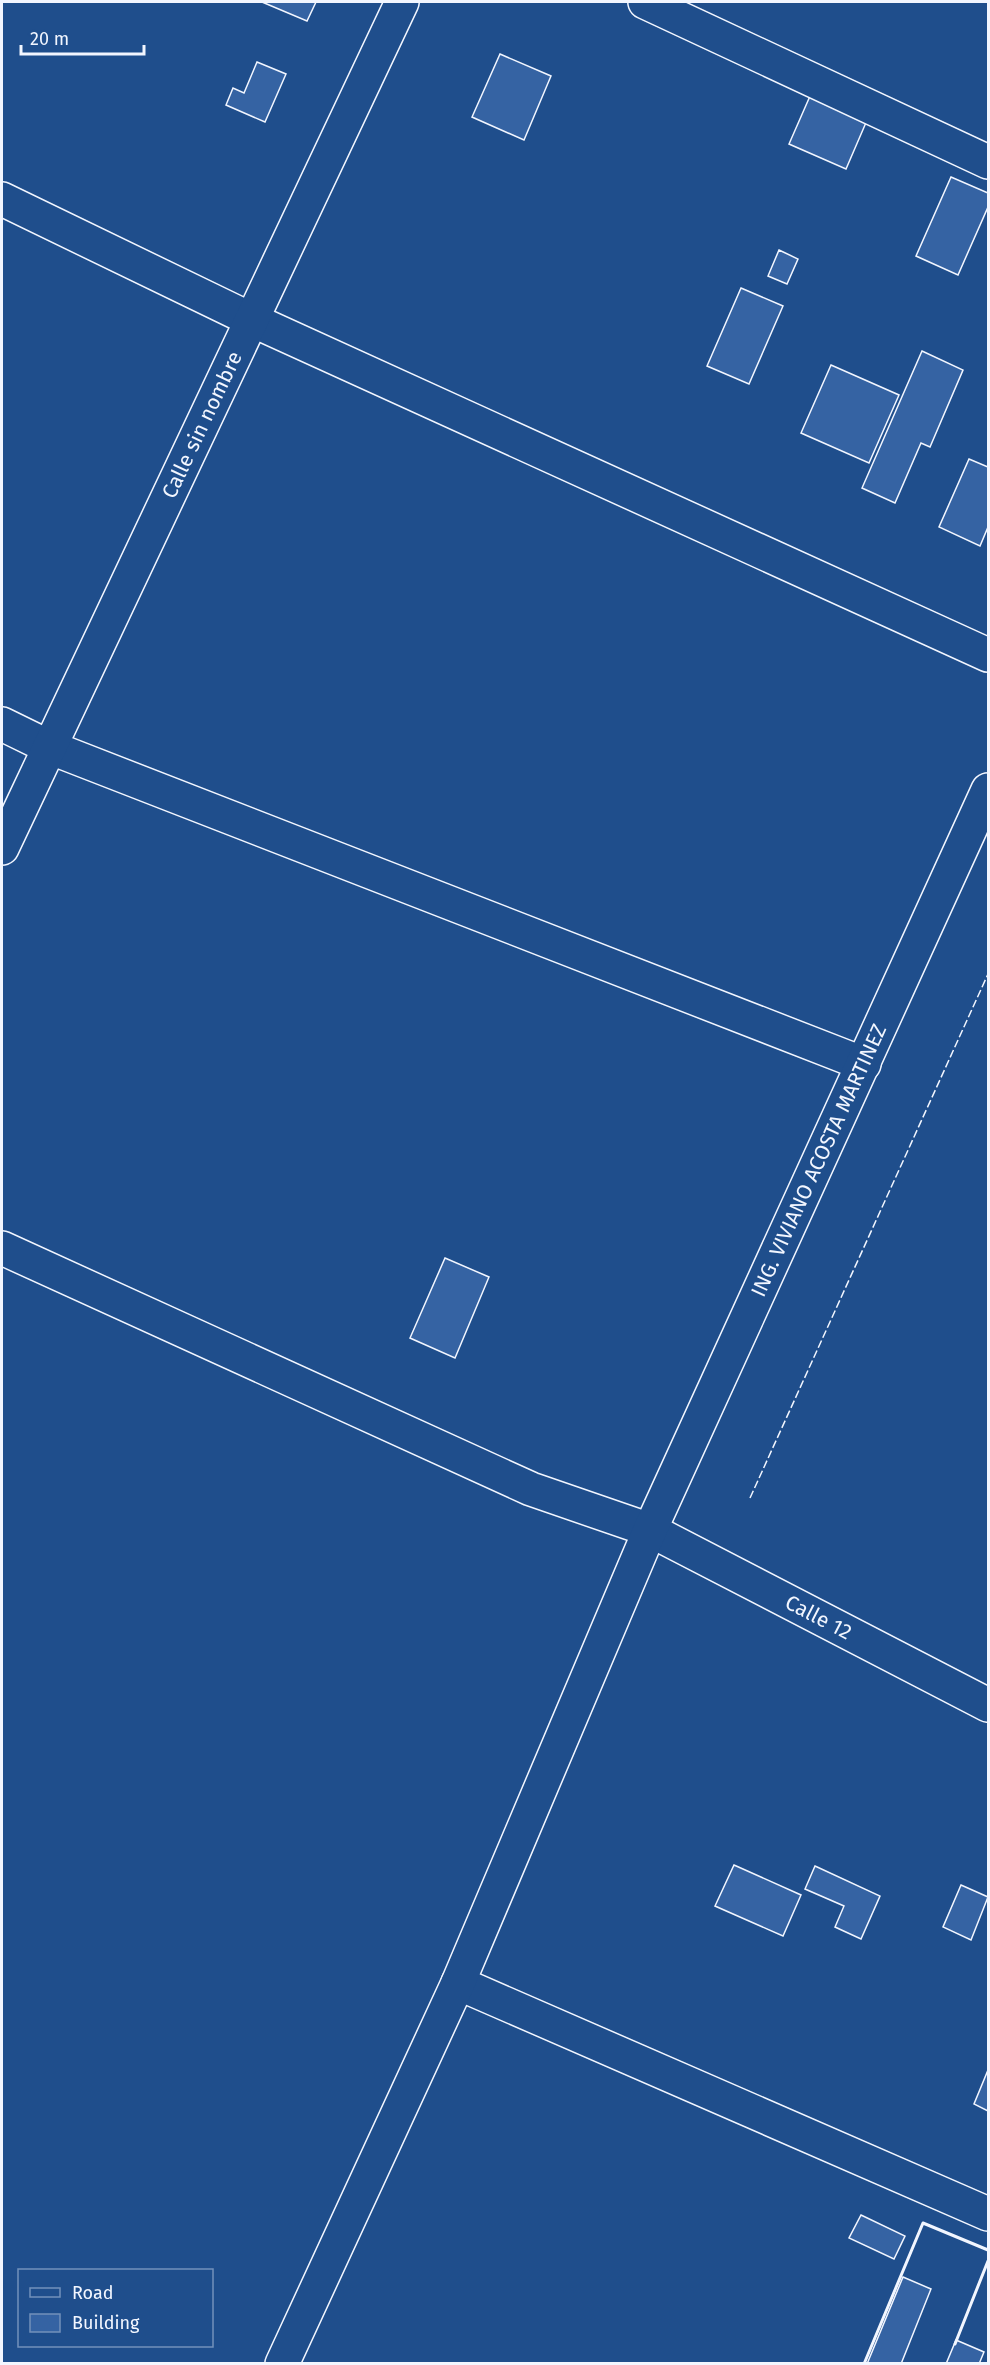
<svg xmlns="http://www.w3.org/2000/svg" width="990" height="2365" viewBox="0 0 990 2365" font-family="'Fira Sans',sans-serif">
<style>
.building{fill:#3563a3;stroke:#f2f6ff;stroke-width:1.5}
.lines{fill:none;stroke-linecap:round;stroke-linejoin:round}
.minor-casing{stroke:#f2f6ff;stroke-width:36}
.minor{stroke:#1f4e8c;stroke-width:33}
.fence{stroke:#f2f6ff;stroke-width:1.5;stroke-dasharray:8 3;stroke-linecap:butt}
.wall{stroke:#f2f6ff;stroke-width:3}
.labels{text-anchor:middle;stroke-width:4.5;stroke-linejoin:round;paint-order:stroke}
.street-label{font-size:21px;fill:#f2f6ff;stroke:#1f4e8c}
</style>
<rect width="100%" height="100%" fill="#1f4e8c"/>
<g class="building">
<polygon points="262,2 316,2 307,21"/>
<polygon points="500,54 551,76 524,140 472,117"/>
<polygon points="257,62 286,74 265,122 226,105 233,88 244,93"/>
<polygon points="814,87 871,111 846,169 789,144"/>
<polygon points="951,177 988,193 988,207 958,275 916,256"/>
<polygon points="779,250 798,259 787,284 768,276"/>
<polygon points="741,288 783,306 749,384 707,366"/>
<polygon points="922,351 963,370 930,447 921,443 895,503 862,488"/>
<polygon points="831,365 899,395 869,463 801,433"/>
<polygon points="969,459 988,467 988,527 980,546 939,527"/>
<polygon points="445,1258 489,1277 455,1358 410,1338"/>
<polygon points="734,1865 801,1895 783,1936 715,1906"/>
<polygon points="815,1866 880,1896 861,1939 835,1927 844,1906 805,1889"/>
<polygon points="961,1885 988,1897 971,1940 943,1927"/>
<polygon points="988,2070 988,2111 974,2104"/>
<polygon points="861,2215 905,2236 894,2259 849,2238"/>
<polygon points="903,2277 931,2289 901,2364 867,2364"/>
<polygon points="956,2340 984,2352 979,2364 946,2364"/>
</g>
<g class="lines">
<defs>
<g id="minor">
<polyline points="645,2 988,162"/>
<polyline points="2,199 252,320 988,655"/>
<polyline points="2,724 49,747 864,1064"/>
<path id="s1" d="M2,848L402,2"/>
<path id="s2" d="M2,1248L531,1489L650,1530L988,1705"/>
<polyline points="458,1983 988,2214"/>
<path id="s3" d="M282,2364L458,1983L650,1530L988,790"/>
</g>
</defs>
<use href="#minor" class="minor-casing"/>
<use href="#minor" class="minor"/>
<polyline class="fence" points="750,1498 988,974"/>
<g class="wall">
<polyline points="955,2344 988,2261"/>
<polyline points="864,2364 923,2223 988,2250"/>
</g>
</g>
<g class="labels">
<g class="street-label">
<text dy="7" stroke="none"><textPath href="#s1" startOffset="468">Calle sin nombre</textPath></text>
<text dy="7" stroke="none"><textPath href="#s3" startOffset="1318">ING. VIVIANO ACOSTA MARTINEZ</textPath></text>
<text dy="7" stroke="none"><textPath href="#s2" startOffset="897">Calle 12</textPath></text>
</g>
</g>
<rect width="990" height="2365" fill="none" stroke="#f2f6ff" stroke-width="6"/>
<rect x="18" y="2269" width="195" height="78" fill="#1f4e8c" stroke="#7391ba" stroke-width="1.5"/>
<rect x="30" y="2288" width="30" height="9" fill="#1f4e8c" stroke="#7391ba" stroke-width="1.5"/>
<text x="72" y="2299" font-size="18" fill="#f2f6ff">Road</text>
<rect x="30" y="2314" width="30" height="18" fill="#3563a3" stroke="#7391ba" stroke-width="1.5"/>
<text x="72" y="2329" font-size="18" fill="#f2f6ff">Building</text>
<path d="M21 45v9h123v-9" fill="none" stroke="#f2f6ff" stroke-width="3"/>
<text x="30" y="45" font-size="18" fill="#f2f6ff" stroke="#1f4e8c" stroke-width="4.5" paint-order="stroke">20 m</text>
</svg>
